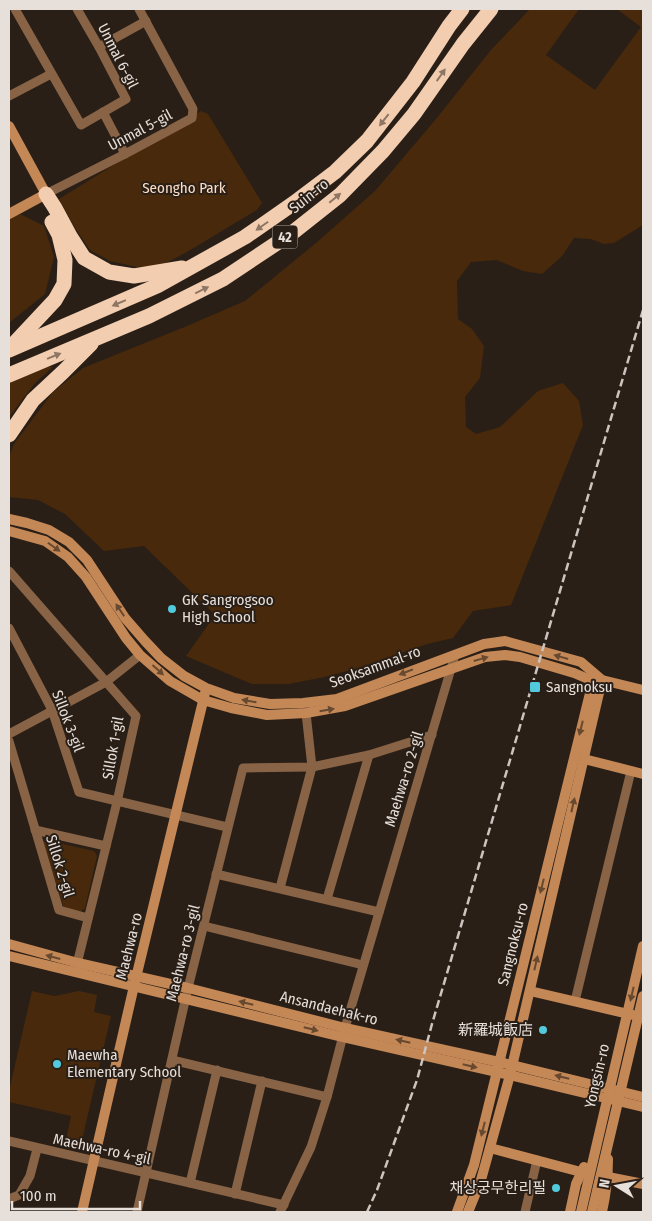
<svg xmlns="http://www.w3.org/2000/svg" width="652" height="1221" viewBox="0 0 652 1221" font-family="'Fira Sans Condensed','Noto Sans KR',sans-serif">
<style>
.green{fill:#49290b}
.lines{fill:none;stroke-linecap:round;stroke-linejoin:round}
.street{stroke:#886345;stroke-width:9}
.secondary{stroke:#c48756;stroke-width:10}
.highway{stroke:#f3cdb0;stroke-width:15}
.rail{stroke:#ccc4bf;stroke-width:2.5;stroke-dasharray:8 4;stroke-linecap:butt}
.oneway{fill:#8e7664}
.oneway2{fill:#674930}
.poi-dot{fill:#53cadc;stroke:#291f17;stroke-width:2}
.labels{text-anchor:middle;stroke-width:4;stroke-linejoin:round;paint-order:stroke}
.shield{fill:#291f17;stroke:#ada5a0;stroke-width:1}
.shield-label{font-size:14px;font-weight:bold;fill:#e6dfda}
.street-label{font-size:15px;fill:#e6dfda;stroke:#291f17}
.park-label{font-size:15px;fill:#fcddc5;stroke:#291f17}
.poi-label{font-size:15px;fill:#e6dfda;stroke:#291f17;text-anchor:start}
</style>
<rect width="100%" height="100%" fill="#291f17"/>
<g class="green">
<polygon points="530,9 579,9 546,55 595,90 641,27 617,9 643,9 643,225 614,243 604,244 591,239 574,238 562,256 542,274 523,271 497,260 471,262 457,281 458,319 472,329 484,346 480,378 465,397 466,427 476,434 500,427 538,391 563,383 579,401 583,425 511,605 473,611 453,638 427,644 358,668 325,677 288,684 252,684 221,671 186,656 215,615 144,546 104,551 65,514 38,500 9,497 9,457 14,444 53,392 83,368 187,326 245,301 316,243 375,191 436,119 491,50"/>
<polygon points="201,111 208,114 262,203 257,210 187,252 160,266 137,267 110,261 90,250 75,228 59,199"/>
<polygon points="20,214 44,226 54,257 45,294 9,323 9,220"/>
<polygon points="45,366 53,367 35,383 9,417 9,383"/>
<polygon points="46,840 94,851 97,856 85,908 80,912 64,908 43,843"/>
<polygon points="32,991 54,996 79,991 97,995 94,1012 111,1016 81,1144 66,1140 71,1116 9,1102 9,1091"/>
</g>
<g class="lines">
<g class="street">
<polyline points="15,9 81,125 126,99 99,47 77,9"/>
<polyline points="99,47 146,21"/>
<polyline points="9,96 51,74"/>
<polyline points="103,112 125,154"/>
<polyline points="46,194 125,154 192,118 193,109 139,9"/>
<polyline points="9,571 136,716 117,802 76,968"/>
<polyline points="9,628 52,710 79,792 227,827"/>
<polyline points="9,734 106,682 140,655"/>
<polyline points="9,741 59,910 88,918"/>
<polyline points="35,830 106,846"/>
<polyline points="216,874 379,912"/>
<polyline points="280,888 312,767 306,713"/>
<polyline points="327,899 369,755"/>
<polyline points="204,926 363,965"/>
<polyline points="575,1001 631,771"/>
<polyline points="172,1060 327,1097"/>
<polyline points="9,1141 284,1205"/>
<polyline points="190,1183 217,1070"/>
<polyline points="235,1194 262,1081"/>
<polyline points="9,1199 19,1195 30,1176 37,1149"/>
<polyline points="137,1212 188,988 243,768 312,767 369,755 432,735"/>
<polyline points="280,1212 311,1147 327,1097 345,1028 455,655"/>
<polyline points="525,1212 537,1160"/>
</g>
<g class="secondary">
<polyline points="9,126 46,194 9,214"/>
<polyline points="9,519 27,523 49,530 69,542 87,560 125,618 145,641 161,658 184,676 206,688 234,698 270,704 303,703 337,699 484,644 505,641 581,662 602,680 510,1075 481,1180 468,1212"/>
<polyline points="9,531 45,541 68,557 86,577 126,638 140,655 170,681 203,700 231,708 267,715 306,713 345,706 485,657 505,655 520,657 574,673 593,681 602,680 643,690"/>
<polyline points="584,759 643,774"/>
<polyline points="9,944 78,963 188,988 345,1028 499,1062 643,1097"/>
<polyline points="9,956 342,1037 497,1072 643,1107"/>
<polyline points="530,991 633,1015"/>
<polyline points="490,1148 581,1172"/>
<polyline points="608,1177 643,1184"/>
<polyline points="82,1212 134,986 205,693"/>
<polyline points="457,1212 474,1165 593,681"/>
<polyline points="570,1212 576,1184 584,1167"/>
<polyline points="581,1212 643,946"/>
<polyline points="592,1212 643,996"/>
<path d="M602,1212C606,1194 608,1178 608,1159"/>
</g>
<g class="highway">
<polyline points="46,194 55,208 70,236 84,258 109,272 134,276 182,268"/>
<polyline points="11,347 55,300 64,284 65,260 59,235 52,222"/>
<polyline points="9,350 159,285 245,237 294,203 335,172 367,141 413,82 449,26 462,9"/>
<polyline points="9,375 149,316 223,279 292,233 340,195 383,151 414,114 463,44 491,9"/>
<polyline points="9,435 33,400 63,372 91,344"/>
</g>
<polyline class="rail" points="367,1212 377,1190 417,1080 432,1024 643,310"/>
</g>
<defs><path id="oneway-solid" d="M-6-.8H1V-3.2L6.5 0L1 3.2V.8H-6Z" transform="scale(1.25)"/></defs>
<g class="oneway">
<use href="#oneway-solid" transform="translate(441 75) rotate(-55)"/>
<use href="#oneway-solid" transform="translate(384 120) rotate(128)"/>
<use href="#oneway-solid" transform="translate(335 198) rotate(-40)"/>
<use href="#oneway-solid" transform="translate(262 226) rotate(145)"/>
<use href="#oneway-solid" transform="translate(202 290) rotate(-26)"/>
<use href="#oneway-solid" transform="translate(119 303) rotate(157)"/>
<use href="#oneway-solid" transform="translate(54 356) rotate(-22)"/>
</g>
<g class="oneway2">
<use href="#oneway-solid" transform="translate(54 547) rotate(35)"/>
<use href="#oneway-solid" transform="translate(120 610) rotate(-124)"/>
<use href="#oneway-solid" transform="translate(561 657) rotate(-164)"/>
<use href="#oneway-solid" transform="translate(481 659) rotate(-16)"/>
<use href="#oneway-solid" transform="translate(158 670) rotate(42)"/>
<use href="#oneway-solid" transform="translate(406 672) rotate(159)"/>
<use href="#oneway-solid" transform="translate(249 701) rotate(-170)"/>
<use href="#oneway-solid" transform="translate(327 710) rotate(-10)"/>
<use href="#oneway-solid" transform="translate(581 728) rotate(104)"/>
<use href="#oneway-solid" transform="translate(573 805) rotate(-77)"/>
<use href="#oneway-solid" transform="translate(542 886) rotate(104)"/>
<use href="#oneway-solid" transform="translate(53 957) rotate(-165)"/>
<use href="#oneway-solid" transform="translate(536 963) rotate(-77)"/>
<use href="#oneway-solid" transform="translate(632 994) rotate(103)"/>
<use href="#oneway-solid" transform="translate(246 1003) rotate(-166)"/>
<use href="#oneway-solid" transform="translate(311 1029) rotate(14)"/>
<use href="#oneway-solid" transform="translate(403 1041) rotate(-167)"/>
<use href="#oneway-solid" transform="translate(470 1066) rotate(13)"/>
<use href="#oneway-solid" transform="translate(562 1077) rotate(-166)"/>
<use href="#oneway-solid" transform="translate(483 1129) rotate(104)"/>
</g>
<g class="poi-dot">
<circle cx="172" cy="609" r="5"/>
<rect x="529" y="681" width="12" height="12" rx="2.5"/>
<circle cx="543" cy="1030" r="5"/>
<circle cx="57" cy="1064" r="5"/>
<circle cx="556" cy="1188" r="5"/>
</g>
<g class="labels">
<rect class="shield" x="272.5" y="225.5" width="25" height="23" rx="4"/>
<g class="shield-label">
<text x="285" y="242">42</text>
</g>
<g class="street-label">
<text transform="translate(118 56) rotate(63)" y="5">Unmal 6-gil</text>
<text transform="translate(140 130) rotate(-28)" y="5">Unmal 5-gil</text>
<text transform="translate(309 196) rotate(-39)" y="5">Suin-ro</text>
<text transform="translate(375 667) rotate(-20)" y="5">Seoksammal-ro</text>
<text transform="translate(68 721) rotate(69)" y="5">Sillok 3-gil</text>
<text transform="translate(113 748) rotate(-80)" y="5">Sillok 1-gil</text>
<text transform="translate(404 779) rotate(-73)" y="5">Maehwa-ro 2-gil</text>
<text transform="translate(60 866) rotate(73)" y="5">Sillok 2-gil</text>
<text transform="translate(513 944) rotate(-76)" y="5">Sangnoksu-ro</text>
<text transform="translate(129 946) rotate(-76)" y="5">Maehwa-ro</text>
<text transform="translate(183 953) rotate(-76)" y="5">Maehwa-ro 3-gil</text>
<text transform="translate(329 1008) rotate(14)" y="5">Ansandaehak-ro</text>
<text transform="translate(597 1076) rotate(-77)" y="5">Yongsin-ro</text>
<text transform="translate(102 1149) rotate(12)" y="5">Maehwa-ro 4-gil</text>
</g>
<g class="park-label">
<text x="184" y="193">Seongho Park</text>
</g>
<g class="poi-label">
<text x="182" y="605">GK Sangrogsoo<tspan x="182" dy="17">High School</tspan></text>
<text x="546" y="692">Sangnoksu</text>
<text x="533" y="1035" text-anchor="end">新羅城飯店</text>
<text x="67" y="1060">Maewha<tspan x="67" dy="17">Elementary School</tspan></text>
<text x="546" y="1193" text-anchor="end">채상궁무한리필</text>
</g>
</g>
<rect width="652" height="1221" fill="none" stroke="#e6dfda" stroke-width="20"/>
<g transform="translate(617 1186) rotate(281)" stroke="#291f17" stroke-width="4" paint-order="stroke">
<path d="M0-4L9 19L0 12L-9 19Z" fill="#e6dfda"/>
<text y="-8" font-size="14" font-weight="bold" text-anchor="middle" fill="#e6dfda">N</text>
</g>
<path d="M12 1201v8h128v-8" fill="none" stroke="#e6dfda" stroke-width="2.5"/>
<text x="20" y="1201" font-size="15" fill="#e6dfda" stroke="#291f17" stroke-width="4" paint-order="stroke">100 m</text>
</svg>
